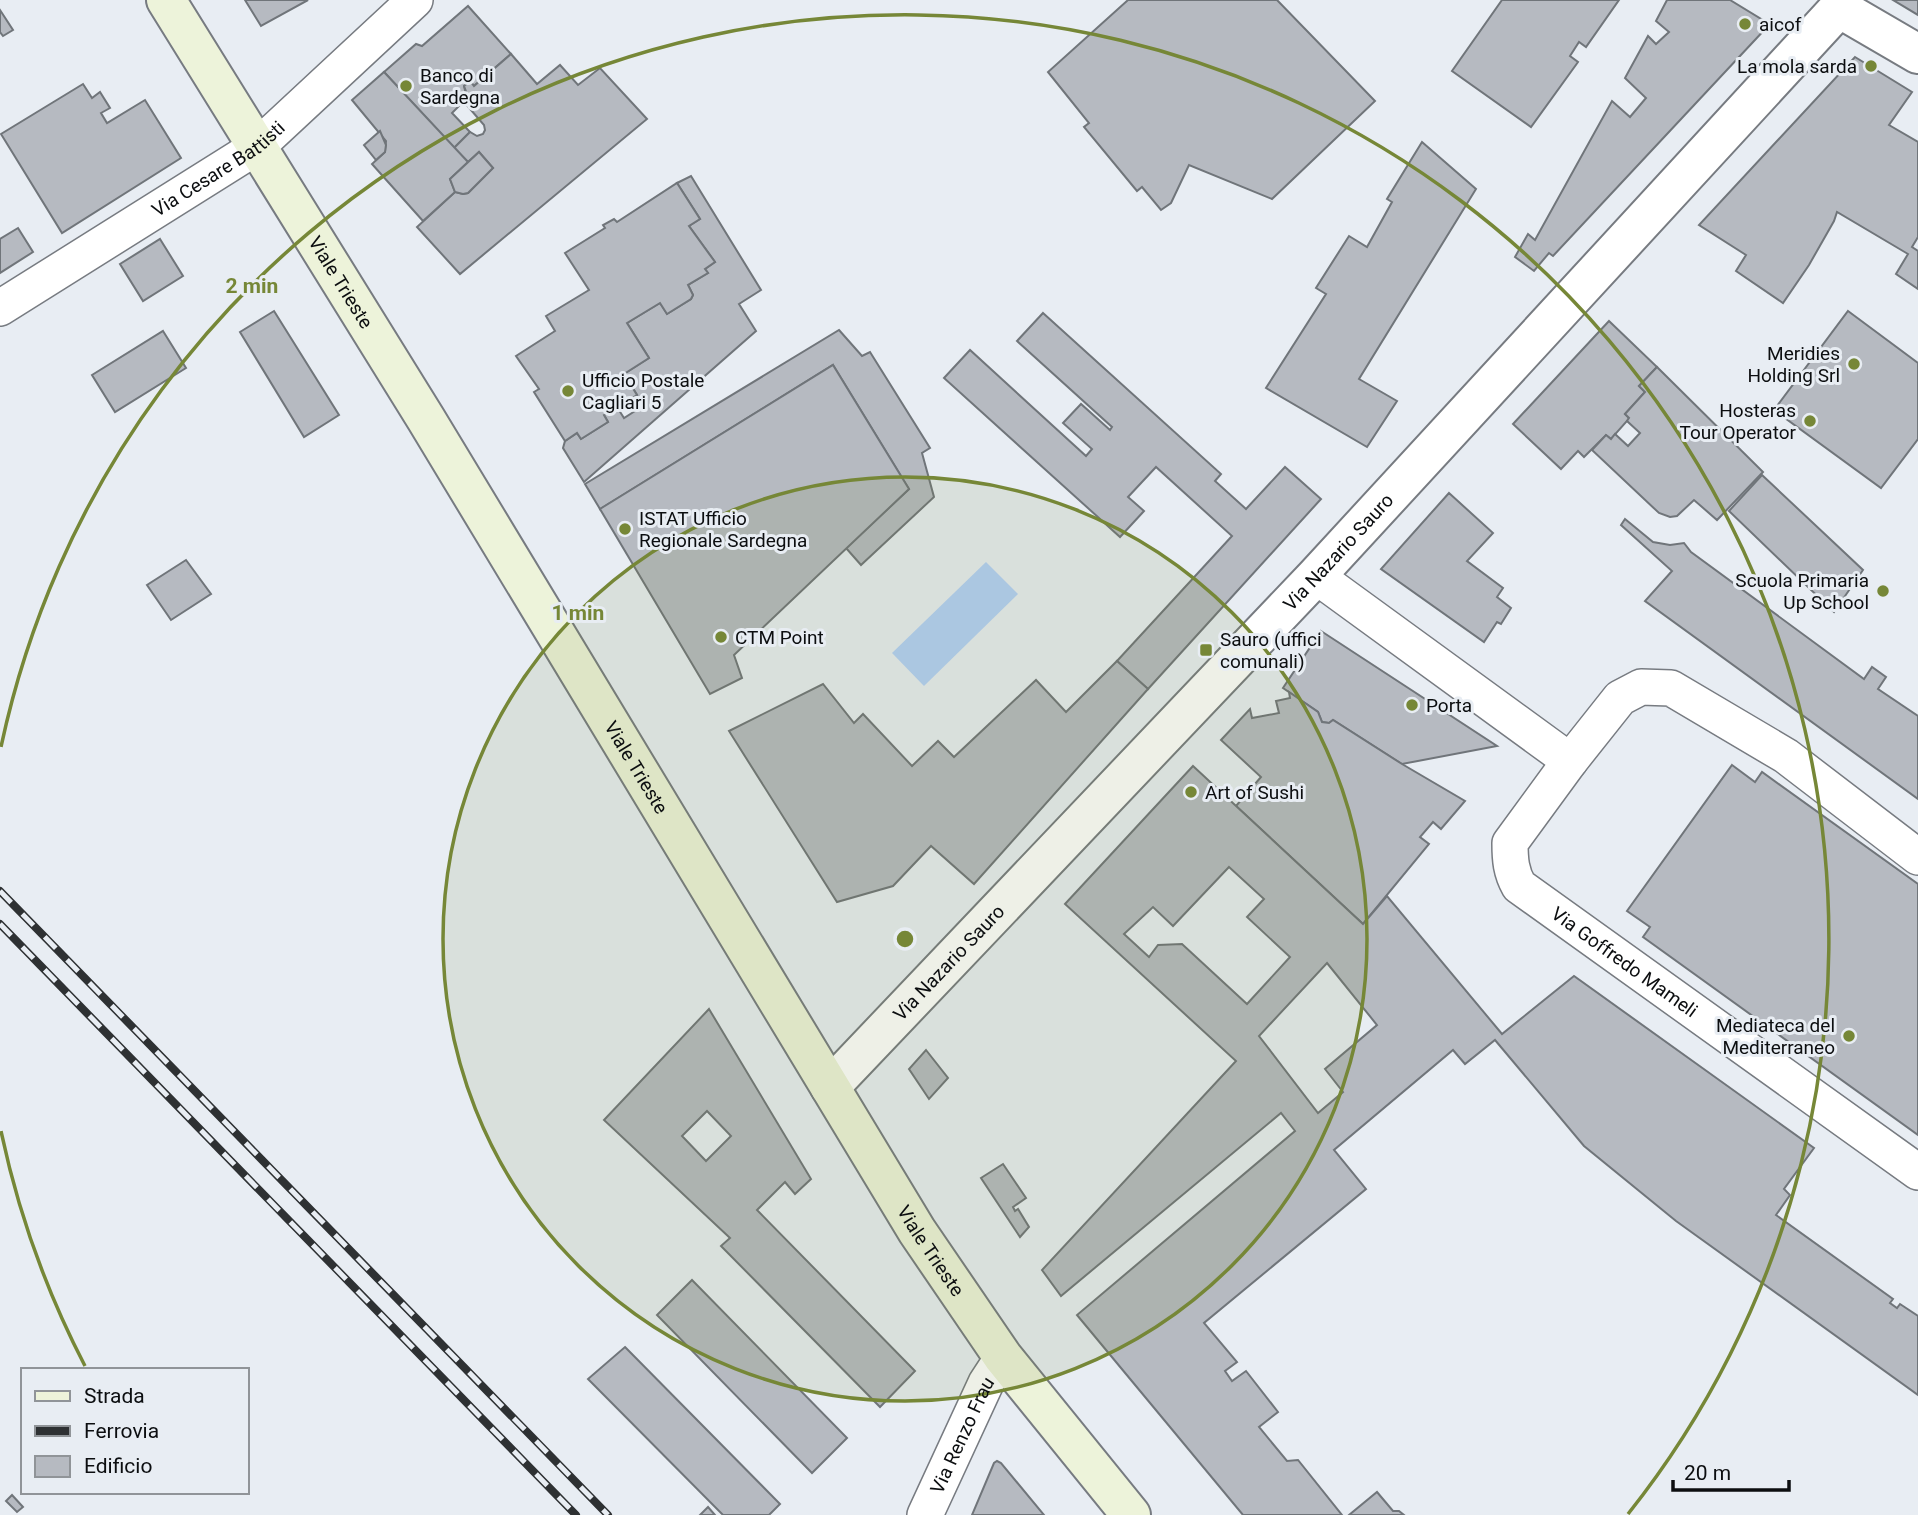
<svg xmlns="http://www.w3.org/2000/svg" width="1918" height="1515" viewBox="0 0 1918 1515" font-family="Roboto,sans-serif">
<style>
.green{fill:#b3d1f9}
.building{fill:#b6bac1;stroke:#70757a;stroke-width:2;fill-rule:evenodd}
.lines{fill:none;stroke-linecap:round;stroke-linejoin:round}
.minor-casing{stroke:#777b81;stroke-width:38}
.tertiary-casing{stroke:#777b81;stroke-width:42}
.secondary-casing{stroke:#777b81;stroke-width:42}
.minor{stroke:#fff;stroke-width:35}
.tertiary{stroke:#fff;stroke-width:38}
.secondary{stroke:#edf3da;stroke-width:38}
.rail-casing{stroke:#2e3133;stroke-width:8}
.rail{stroke:#e8edf3;stroke-width:5;stroke-dasharray:16;stroke-linecap:butt}
.ring{fill:none;stroke:#768737;stroke-width:3.5}
.poi-dot{fill:#768737;stroke:#e8edf3;stroke-width:2.5}
.labels{text-anchor:middle;stroke-width:6;stroke-linejoin:round;paint-order:stroke}
.poi-label{font-size:19px;fill:#0c0e10;stroke:#e8edf3;text-anchor:start}
.street-label{font-size:19px;fill:#0c0e10;stroke:#e8edf3}
.centre{fill:#768737;stroke:#e8edf3;stroke-width:3.5}
.ring-label{font-size:21px;text-anchor:middle;font-weight:bold;fill:#768737;stroke:#e8edf3;stroke-width:6;stroke-linejoin:round;paint-order:stroke}
</style>
<rect width="100%" height="100%" fill="#e8edf3"/>
<polygon class="green" points="986,562 1018,594 924,686 892,653"/>
<g class="building">
<polygon points="245,0 308,0 261,26"/>
<polygon points="1128,0 1277,0 1375,101 1272,199 1189,165 1171,203 1161,210 1142,187 1137,191 1084,127 1089,123 1048,72"/>
<polygon points="1502,0 1619,0 1586,47 1579,42 1570,56 1578,62 1531,127 1452,71"/>
<polygon points="1667,0 1730,0 1766,22 1768,26 1553,256 1549,253 1534,271 1515,257 1528,234 1535,240 1612,101 1630,117 1646,98 1625,78 1648,36 1656,44 1669,32 1656,21"/>
<polygon points="1893,0 1918,0 1918,15"/>
<polygon points="468,6 511,54 474,86 470,81 464,86 467,98 452,113 470,132 454,148 384,72 416,44 422,46"/>
<polygon points="0,10 13,30 3,36 0,32"/>
<polygon points="511,54 537,84 560,65 578,85 600,68 647,119 460,274 417,227 455,192 463,194 468,193 493,168 479,152 468,162 454,148 470,132 477,136 483,134 485,130 484,125 464,102 467,94 464,86 470,81 474,86"/>
<polygon points="1855,57 1912,92 1889,125 1918,142 1918,237 1912,247 1918,251 1918,289 1896,274 1908,254 1837,212 1834,221 1809,265 1783,303 1736,271 1746,255 1699,225"/>
<polygon points="384,72 468,162 450,179 455,192 423,221 372,164 385,152 386,141 352,100"/>
<polygon points="83,84 92,98 100,92 110,108 101,113 107,123 145,100 181,158 62,233 1,134"/>
<polygon points="380,131 386,145 385,152 376,160 364,145"/>
<polygon points="1422,142 1476,189 1359,379 1397,401 1367,447 1266,388 1326,294 1316,288 1349,236 1367,247 1392,202 1387,199"/>
<polygon points="479,152 493,168 468,193 463,194 455,192 450,179"/>
<polygon points="691,176 761,290 739,304 756,331 584,482 563,448 565,441 577,433 581,439 608,422 604,415 617,407 624,418 635,411 628,400 637,395 624,374 649,358 627,323 660,303 667,314 691,299 693,295 688,285 708,273 705,269 715,262 689,226 700,219 677,183"/>
<polygon points="677,183 700,219 689,226 715,262 705,269 708,273 688,285 693,295 691,299 667,314 660,303 627,323 649,358 624,374 637,395 604,415 608,422 581,439 577,433 565,441 534,392 539,389 516,356 555,331 546,316 589,290 565,253 605,228 603,225 614,219 617,222"/>
<polygon points="18,228 33,252 0,273 0,239"/>
<polygon points="160,239 183,276 143,301 120,264"/>
<polygon points="274,311 339,415 304,437 240,332"/>
<polygon points="1848,311 1918,363 1918,439 1881,488 1774,410"/>
<polygon points="1043,313 1221,474 1215,481 1246,509 1285,467 1321,499 1148,689 1117,661 1232,536 1156,467 1128,497 1144,511 1120,537 944,378 970,350 1086,456 1092,449 1063,423 1081,404 1110,430 1112,427 1017,341"/>
<polygon points="1609,321 1657,367 1639,386 1645,392 1625,414 1629,418 1627,421 1611,439 1606,435 1584,457 1578,451 1561,469 1513,424"/>
<polygon points="839,330 862,356 870,352 930,448 922,453 934,497 861,565 846,548 909,489 833,365 600,509 585,484"/>
<polygon points="163,331 186,368 115,412 92,375"/>
<polygon points="833,365 909,489 734,655 742,678 710,694 600,509"/>
<polygon points="1657,367 1763,472 1717,520 1694,500 1677,516 1670,517 1659,513 1592,450 1606,435 1611,439 1615,434 1628,446 1640,433 1627,421 1629,418 1625,414 1645,392 1639,386"/>
<polygon points="1762,475 1863,570 1834,612 1729,511"/>
<polygon points="1449,493 1493,533 1467,561 1503,588 1497,597 1511,608 1501,624 1497,622 1484,642 1381,569"/>
<polygon points="1625,519 1653,542 1670,545 1684,543 1691,552 1864,679 1872,667 1886,677 1878,689 1918,716 1918,799 1645,601 1672,571 1621,525"/>
<polygon points="186,560 211,594 171,620 147,585"/>
<polygon points="1321,631 1497,746 1402,764 1333,720 1329,723 1322,722 1318,712 1283,688"/>
<polygon points="1117,661 1148,689 974,884 931,846 893,886 837,902 729,731 823,684 854,723 863,714 912,766 938,741 954,757 1036,680 1066,712"/>
<polygon points="1289,692 1318,712 1322,722 1329,723 1333,720 1402,764 1465,801 1441,829 1433,822 1420,837 1429,844 1363,924 1236,806 1261,777 1221,740 1250,709 1252,718 1279,713 1276,701 1290,698"/>
<polygon points="1732,765 1755,782 1762,772 1918,884 1918,1135 1643,937 1650,927 1627,911"/>
<path d="M1193,766L1363,924L1387,896L1502,1034L1574,976L1814,1148L1784,1189L1790,1195L1776,1215L1893,1299L1890,1303L1897,1308L1900,1304L1918,1316V1395L1676,1221L1584,1146L1495,1040L1465,1064L1453,1050L1334,1150L1366,1189L1204,1323L1237,1362L1225,1371L1232,1381L1246,1371L1278,1412L1259,1427L1287,1461L1298,1460L1342,1515H1243L1077,1315L1295,1131L1281,1113L1061,1296L1042,1270L1236,1061L1065,904ZM1229,867L1264,899L1247,917L1290,957L1247,1004L1182,944L1158,945L1149,957L1124,934L1153,907L1173,926ZM1327,963L1377,1025L1325,1069L1343,1092L1318,1113L1259,1036Z"/>
<path d="M709,1009L811,1179L795,1194L785,1182L757,1210L915,1371L880,1407L721,1246L730,1238L604,1120ZM707,1111L731,1136L706,1161L682,1136Z"/>
<polygon points="926,1050 948,1078 929,1099 909,1069"/>
<polygon points="1003,1164 1026,1198 1013,1207 1015,1211 1018,1209 1029,1227 1020,1237 981,1178"/>
<polygon points="692,1280 847,1438 812,1473 657,1315"/>
<polygon points="625,1347 780,1504 769,1515 723,1515 588,1379"/>
<polygon points="997,1461 1001,1463 1044,1515 972,1515 994,1463"/>
<polygon points="1377,1492 1393,1511 1399,1511 1404,1515 1349,1515"/>
<polygon points="12,1495 23,1507 17,1512 6,1501"/>
<polygon points="708,1507 715,1515 700,1515"/>
</g>
<g class="lines">
<defs>
<g id="minor">
<path id="s1" d="M0,308L258,146L415,0"/>
<polyline points="1316,576 1570,761"/>
<path id="s2" d="M1918,857L1786,756L1671,688L1641,687L1620,698L1570,761L1510,843C1510,860 1511,872 1519,886L1918,1172"/>
<path id="s3" d="M925,1515L986,1383L1003,1357"/>
</g>
<g id="tertiary">
<path id="s4" d="M830,1087L1316,576L1839,8L1918,54"/>
</g>
<g id="secondary">
<path id="s5" d="M166,0L426,419L917,1231L1003,1357L1131,1515"/>
</g>
</defs>
<use href="#minor" class="minor-casing"/>
<use href="#tertiary" class="tertiary-casing"/>
<use href="#secondary" class="secondary-casing"/>
<use href="#minor" class="minor"/>
<use href="#tertiary" class="tertiary"/>
<use href="#secondary" class="secondary"/>
<defs>
<g id="rail">
<polyline points="0,891 608,1515"/>
<polyline points="0,924 576,1515"/>
</g>
</defs>
<use href="#rail" class="rail-casing"/>
<use href="#rail" class="rail"/>
</g>
<circle cx="905" cy="939" r="462" fill="#768737" fill-opacity=".12"/>
<g class="ring">
<circle cx="905" cy="939" r="462"/>
<path d="M85 1366A924 924 0 0 1 1 1131M1 747A924 924 0 1 1 1628 1514"/>
</g>
<g class="poi-dot">
<circle cx="1745" cy="24" r="7"/>
<circle cx="1871" cy="66" r="7"/>
<circle cx="406" cy="86" r="7"/>
<circle cx="1854" cy="364" r="7"/>
<circle cx="568" cy="391" r="7"/>
<circle cx="1810" cy="421" r="7"/>
<circle cx="625" cy="529" r="7"/>
<circle cx="1883" cy="591" r="7"/>
<circle cx="721" cy="637" r="7"/>
<rect x="1199" y="643" width="14" height="14" rx="3.5"/>
<circle cx="1412" cy="705" r="7"/>
<circle cx="1191" cy="792" r="7"/>
<circle cx="1849" cy="1036" r="7"/>
</g>
<g class="labels">
<g class="poi-label">
<text x="1759" y="31">aicof</text>
<text x="1857" y="73" text-anchor="end">La mola sarda</text>
<text x="420" y="82">Banco di<tspan x="420" dy="22">Sardegna</tspan></text>
<text x="1840" y="360" text-anchor="end">Meridies<tspan x="1840" dy="22">Holding Srl</tspan></text>
<text x="582" y="387">Ufficio Postale<tspan x="582" dy="22">Cagliari 5</tspan></text>
<text x="1796" y="417" text-anchor="end">Hosteras<tspan x="1796" dy="22">Tour Operator</tspan></text>
<text x="639" y="525">ISTAT Ufficio<tspan x="639" dy="22">Regionale Sardegna</tspan></text>
<text x="1869" y="587" text-anchor="end">Scuola Primaria<tspan x="1869" dy="22">Up School</tspan></text>
<text x="735" y="644">CTM Point</text>
<text x="1220" y="646">Sauro (uffici<tspan x="1220" dy="22">comunali)</tspan></text>
<text x="1426" y="712">Porta</text>
<text x="1205" y="799">Art of Sushi</text>
<text x="1835" y="1032" text-anchor="end">Mediateca del<tspan x="1835" dy="22">Mediterraneo</tspan></text>
</g>
<g class="street-label">
<text dy="7" stroke="none"><textPath href="#s1" startOffset="259">Via Cesare Battisti</textPath></text>
<text dy="7" stroke="none"><textPath href="#s5" startOffset="332">Viale Trieste</textPath></text>
<text dy="7" stroke="none"><textPath href="#s4" startOffset="738">Via Nazario Sauro</textPath></text>
<text dy="7" stroke="none"><textPath href="#s5" startOffset="900">Viale Trieste</textPath></text>
<text dy="7" stroke="none"><textPath href="#s4" startOffset="172">Via Nazario Sauro</textPath></text>
<text dy="7" stroke="none"><textPath href="#s2" startOffset="710">Via Goffredo Mameli</textPath></text>
<text dy="7" stroke="none"><textPath href="#s5" startOffset="1466">Viale Trieste</textPath></text>
<text dy="7" stroke="none"><textPath href="#s3" startOffset="88">Via Renzo Frau</textPath></text>
</g>
</g>
<circle cx="905" cy="939" r="10" class="centre"/>
<g class="ring-label">
<text x="252" y="293">2 min</text>
<text x="578" y="620">1 min</text>
</g>
<rect x="21" y="1368" width="228" height="126" fill="#e8edf3" stroke="#909498" stroke-width="2"/>
<rect x="35" y="1391" width="35" height="10" fill="#edf3da" stroke="#909498" stroke-width="2"/>
<text x="84" y="1403" font-size="21" fill="#0c0e10">Strada</text>
<rect x="35" y="1426" width="35" height="10" fill="#2e3133" stroke="#909498" stroke-width="2"/>
<text x="84" y="1438" font-size="21" fill="#0c0e10">Ferrovia</text>
<rect x="35" y="1456" width="35" height="21" fill="#b6bac1" stroke="#909498" stroke-width="2"/>
<text x="84" y="1473" font-size="21" fill="#0c0e10">Edificio</text>
<path d="M1673 1480v10h116v-10" fill="none" stroke="#0c0e10" stroke-width="3.5"/>
<text x="1684" y="1480" font-size="21" fill="#0c0e10" stroke="#e8edf3" stroke-width="5" paint-order="stroke">20 m</text>
</svg>
